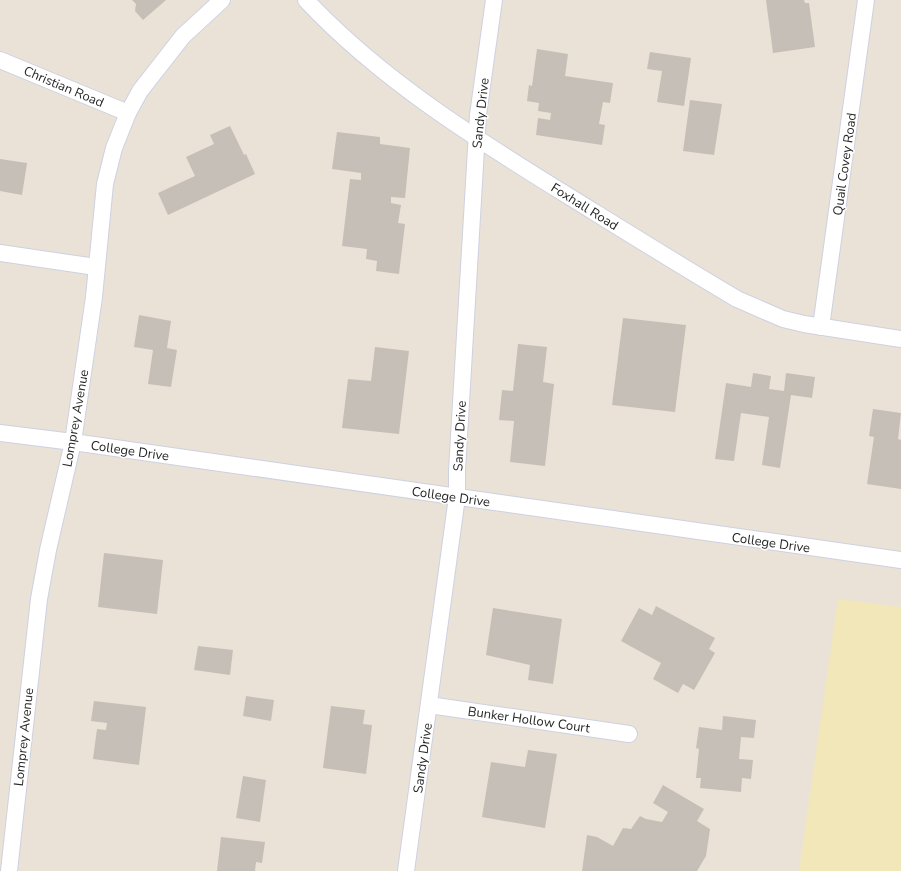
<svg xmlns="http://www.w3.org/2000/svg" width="901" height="871" viewBox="0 0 901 871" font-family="'Nunito Sans',sans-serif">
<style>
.sand{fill:#f2e7b8}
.building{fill:#c5bfb7}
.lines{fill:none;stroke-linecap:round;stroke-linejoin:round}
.street-casing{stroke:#cdd1e1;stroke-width:18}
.street{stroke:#fff;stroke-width:16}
.labels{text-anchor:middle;stroke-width:3;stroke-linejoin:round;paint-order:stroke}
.street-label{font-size:13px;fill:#272727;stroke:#fff}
</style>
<rect width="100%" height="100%" fill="#eae2d7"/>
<polygon class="sand" points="838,599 901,607 901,871 799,871"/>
<g class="building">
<polygon points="132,0 166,0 143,20 135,11 136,4"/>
<polygon points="766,0 804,0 805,3 809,3 815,47 773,53"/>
<polygon points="537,49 568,54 565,76 613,83 610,103 603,102 599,124 605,125 602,145 536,135 538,118 550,120 551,113 538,111 539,103 527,101 529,85 532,86"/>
<polygon points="650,52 691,58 684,106 657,102 662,71 647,69"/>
<polygon points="690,100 722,104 714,155 683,151"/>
<polygon points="230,126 244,155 246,154 255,174 168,215 158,193 195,176 186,157 214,144 210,135"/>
<polygon points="337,132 380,137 380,144 410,148 405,198 391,197 391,203 401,205 398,223 405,224 399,274 376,271 377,261 366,259 367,249 342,246 350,179 361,180 361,173 332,169"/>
<polygon points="0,159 27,163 22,195 0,191"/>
<polygon points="139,315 171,321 167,348 177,350 171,387 148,384 153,350 134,347"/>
<polygon points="623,318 686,325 675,412 612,405"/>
<polygon points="518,344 547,347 543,382 554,384 545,466 510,462 514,421 499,420 502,390 513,391"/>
<polygon points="375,347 409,351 399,434 342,428 348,379 371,381"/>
<polygon points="753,373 771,376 769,389 784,391 786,373 815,377 812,398 791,395 780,468 762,465 769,417 741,413 734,461 715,459 726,383 751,387"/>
<polygon points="873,409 901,413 898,439 901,440 901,489 867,484 874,437 869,436"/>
<polygon points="104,553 163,560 157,614 98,607"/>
<polygon points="656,606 715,638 709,649 715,653 694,690 683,684 678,693 653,679 661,663 621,641 639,608 652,615"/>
<polygon points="493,608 562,619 553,684 528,680 530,665 486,655"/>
<polygon points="198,646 233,650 230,675 194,670"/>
<polygon points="246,696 274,700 271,721 243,716"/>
<polygon points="94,701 146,707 139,765 93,759 97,729 106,730 107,723 91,721"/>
<polygon points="331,706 365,710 363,724 372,725 366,774 323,768"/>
<polygon points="723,716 756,720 754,738 741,737 739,759 753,760 751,779 742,778 741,792 700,788 701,778 696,778 699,749 696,748 699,727 722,730"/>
<polygon points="528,750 557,754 545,828 482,817 491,762 525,767"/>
<polygon points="243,776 266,780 260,822 236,818"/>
<polygon points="663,785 704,809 697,821 710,829 706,856 697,871 582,871 587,835 597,837 613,846 623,828 631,829 640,816 646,819 662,822 668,812 653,803"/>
<polygon points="221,837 265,842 262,863 256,862 255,871 217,871"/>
</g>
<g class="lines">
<defs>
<g id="street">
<path d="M306,0C381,80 476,139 570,197C625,231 681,266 737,299L783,319L804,324L901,339"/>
<polyline points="0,60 128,113"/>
<polyline points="0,253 96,267"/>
<polyline points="821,327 866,0"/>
<polyline points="0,433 73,442 901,560"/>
<polyline points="429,705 629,734"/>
<polyline points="9,871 39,599 48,550 73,442 94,297 105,184 114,148 128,113 140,91 183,36 222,0"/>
<polyline points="406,871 457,497 457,470 478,115 494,0"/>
</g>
</defs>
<use href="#street" class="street-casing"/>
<use href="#street" class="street"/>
</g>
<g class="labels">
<g class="street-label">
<text transform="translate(64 86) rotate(23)" y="5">Christian Road</text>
<text transform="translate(480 113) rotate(-84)" y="5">Sandy Drive</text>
<text transform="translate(844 164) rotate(-82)" y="5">Quail Covey Road</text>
<text transform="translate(585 206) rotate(32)" y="5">Foxhall Road</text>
<text transform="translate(75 418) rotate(-80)" y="5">Lomprey Avenue</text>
<text transform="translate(459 436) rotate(-87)" y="5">Sandy Drive</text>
<text transform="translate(130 450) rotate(8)" y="5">College Drive</text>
<text transform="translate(451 496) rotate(8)" y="5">College Drive</text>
<text transform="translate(771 542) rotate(8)" y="5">College Drive</text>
<text transform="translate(529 719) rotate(8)" y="5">Bunker Hollow Court</text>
<text transform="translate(23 737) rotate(-84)" y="5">Lomprey Avenue</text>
<text transform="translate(422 758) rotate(-82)" y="5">Sandy Drive</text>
</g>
</g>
</svg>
